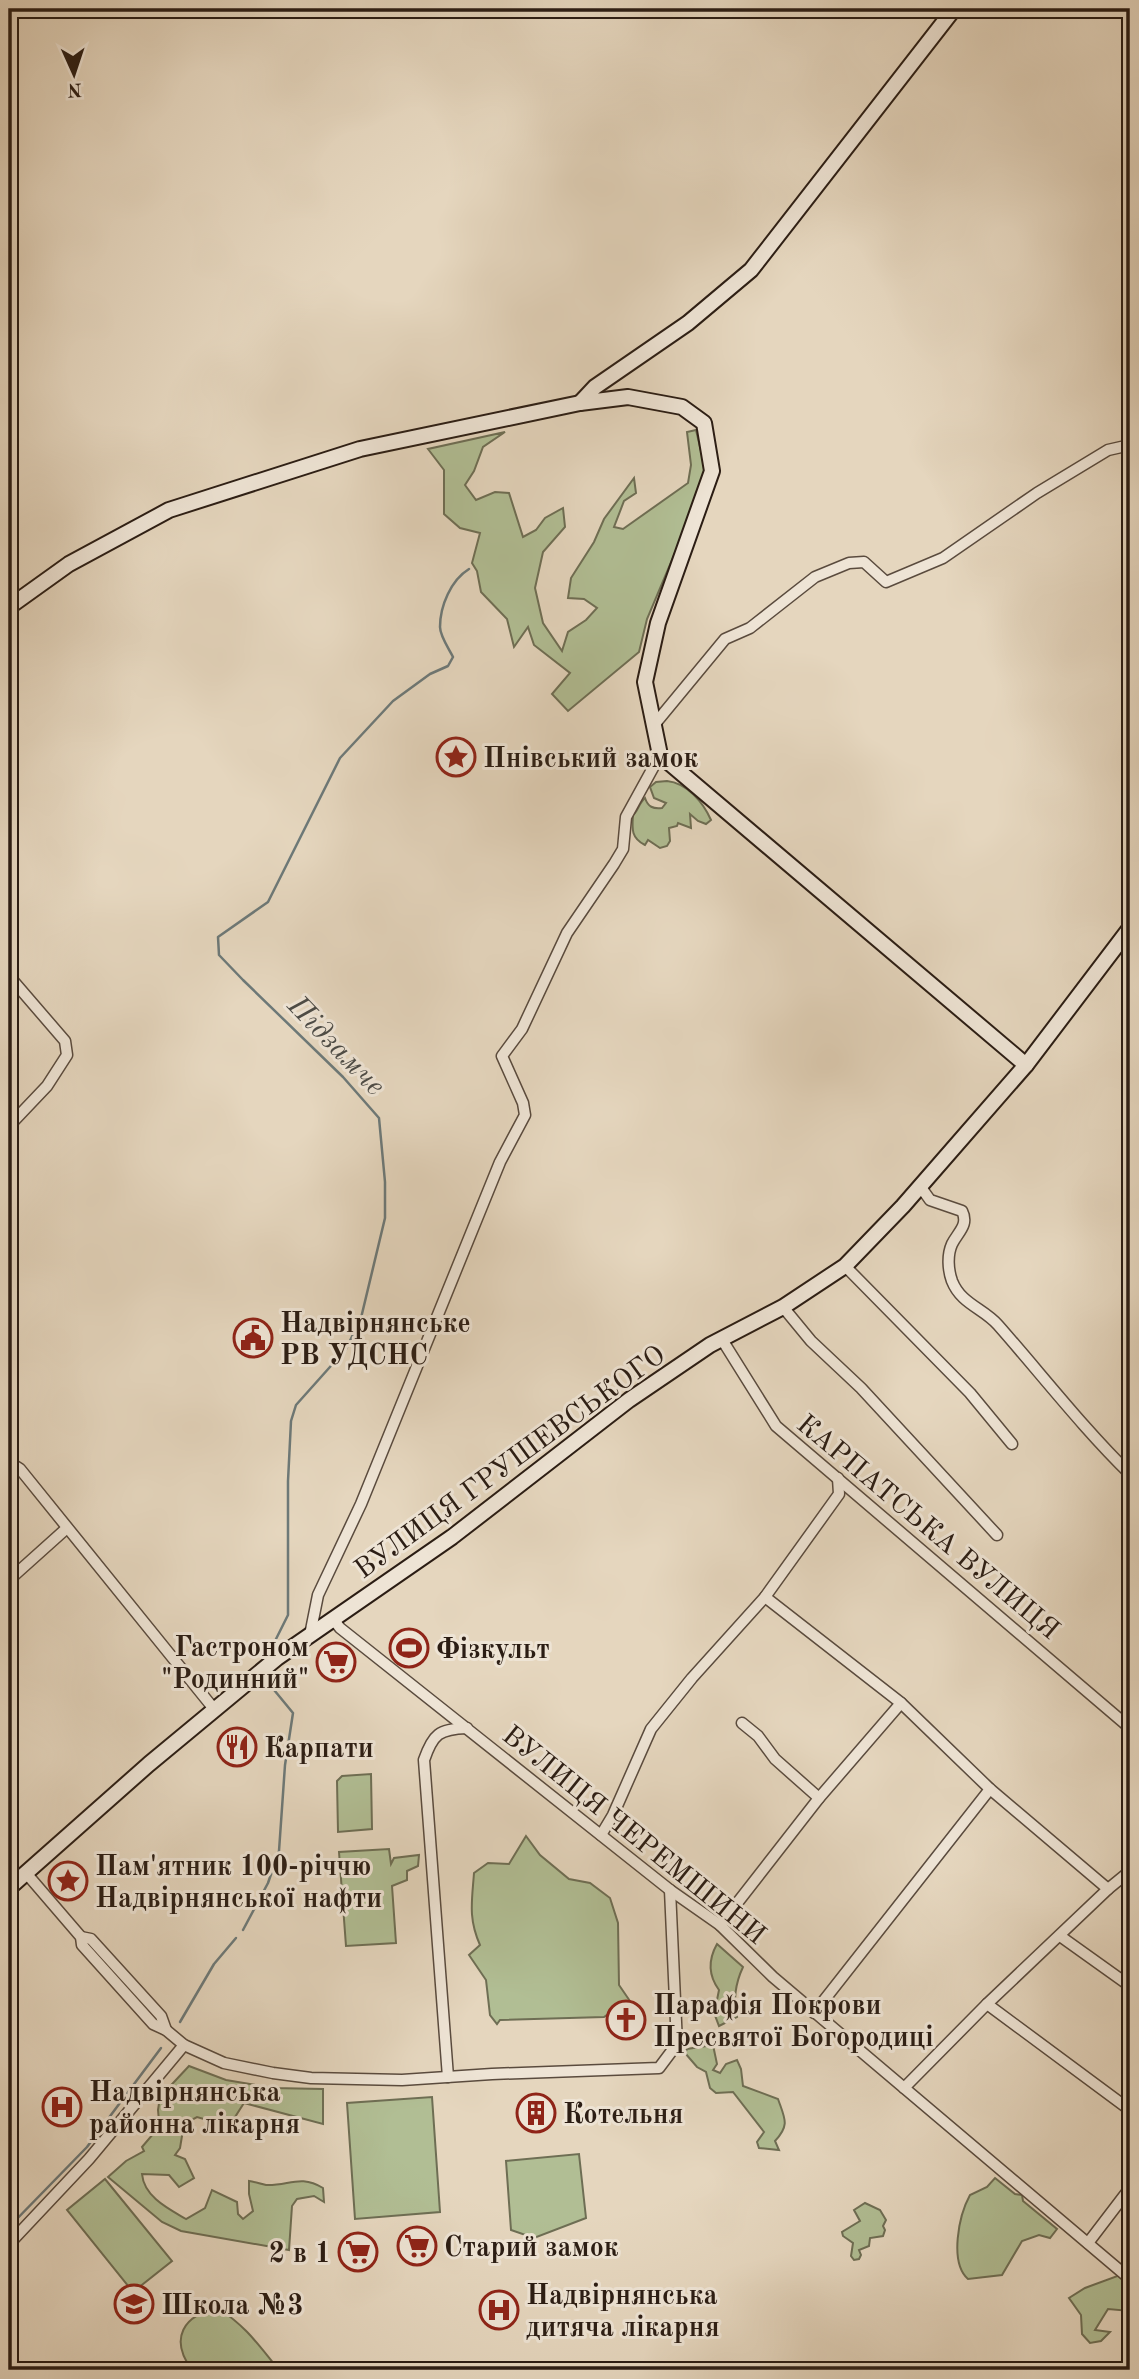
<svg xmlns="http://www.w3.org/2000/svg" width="1139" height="2379" viewBox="0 0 1139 2379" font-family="'Old Standard TT',serif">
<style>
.green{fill:#b1be94;stroke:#6e6e54;stroke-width:2}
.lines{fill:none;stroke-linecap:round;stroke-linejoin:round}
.stream{stroke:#6d7978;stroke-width:2.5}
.street-casing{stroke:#5a4b3e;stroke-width:13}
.secondary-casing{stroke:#2b1d14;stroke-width:18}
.street{stroke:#eee4d5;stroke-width:10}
.secondary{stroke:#eee4d5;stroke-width:14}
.labels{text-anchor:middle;stroke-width:6;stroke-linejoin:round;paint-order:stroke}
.poi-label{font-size:28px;font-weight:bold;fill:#2b1d14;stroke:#eee4d5;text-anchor:start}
.street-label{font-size:28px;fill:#2b1d14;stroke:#eee4d5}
.water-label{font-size:30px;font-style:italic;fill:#4c4b46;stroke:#eee4d5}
</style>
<rect width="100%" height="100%" fill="#e5d6be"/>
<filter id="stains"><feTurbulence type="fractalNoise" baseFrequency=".00286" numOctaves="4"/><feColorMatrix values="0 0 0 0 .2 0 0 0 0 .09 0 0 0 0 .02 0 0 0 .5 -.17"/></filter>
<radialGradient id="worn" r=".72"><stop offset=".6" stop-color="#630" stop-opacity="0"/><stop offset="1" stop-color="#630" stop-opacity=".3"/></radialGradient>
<g class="green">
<polygon points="696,430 705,468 699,496 647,619 639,652 568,711 552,694 570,673 534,645 528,627 514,647 507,619 481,592 477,571 472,563 480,533 460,528 444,514 444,470 428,449 505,432 483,447 474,471 465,485 476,500 495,492 509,493 523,537 536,530 545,518 563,508 565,527 543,552 535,588 543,623 562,651 568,632 586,620 597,608 584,599 568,598 571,578 594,542 604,519 634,478 636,493 624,501 614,527 623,529 688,483 691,465 687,432"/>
<path d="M667,781C687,783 703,802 711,820L706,824L698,821L690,814L691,828L678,823L677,826L669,828L670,841L667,846L660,848L648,840L645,845C631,838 632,829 633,815C638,811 639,803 645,798C648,807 653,809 662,808L666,803L654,798L650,787L656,782Z"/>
<polygon points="371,1774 372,1829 338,1832 337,1781 342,1776"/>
<path d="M526,1836L540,1855L569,1879L590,1883L610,1898L618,1923L619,1985L632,2004L627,2015L611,2012L604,2017L500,2020L497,2024L490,2015L486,1980L469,1955L480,1945C468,1918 472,1901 474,1873L488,1863L509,1864Z"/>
<polygon points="389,1849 391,1864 394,1858 419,1855 418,1866 407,1871 407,1880 392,1886 396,1943 346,1946 339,1852"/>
<path d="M717,1944L743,1967C736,1982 733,2000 737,2017L719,2026L713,2010L716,2005L719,1990C708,1975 708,1960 717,1944Z"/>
<path d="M713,2045L717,2064L713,2070L720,2073L726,2064L737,2060L741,2069L743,2086L778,2099C785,2119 790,2125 775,2141L779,2150L759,2148L757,2142L764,2132L733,2092L716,2093L710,2088L706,2072L697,2067L685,2053L687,2049Z"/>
<path d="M189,2066L226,2080L273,2088L323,2089V2124L244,2103L235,2117L211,2121L197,2117L184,2124L180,2148L175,2155L185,2159L194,2178L179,2187L169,2175L142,2174C144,2197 169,2209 186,2219L205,2208L212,2190L237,2202L238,2214L243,2219L253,2211L249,2194V2181C255,2182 261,2184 266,2185C289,2186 300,2174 323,2188L324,2202L314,2196L297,2199L292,2206L289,2250L181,2231L162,2222L108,2177L126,2161L144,2151L142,2147L154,2133L159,2121L158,2110L160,2097Z"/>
<polygon points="432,2097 440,2212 355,2219 347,2103"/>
<polygon points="579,2154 586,2218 534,2238 511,2230 506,2161"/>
<path d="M995,2178L1015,2194L1022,2195L1023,2201L1057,2229L1050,2238L1039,2235L1022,2241L1002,2275L968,2279C949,2262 959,2215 970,2195L987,2187Z"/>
<polygon points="105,2179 172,2261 133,2292 67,2210"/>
<polygon points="865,2203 880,2210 886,2220 883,2226 885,2230 883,2236 870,2238 869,2246 859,2250 861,2255 859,2259 854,2260 851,2256 853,2243 843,2236 842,2232 860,2221 854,2210"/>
<polygon points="1120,2275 1130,2280 1130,2311 1108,2309 1095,2330 1110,2332 1101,2341 1090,2343 1082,2334 1081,2315 1069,2298 1085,2288"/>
<path d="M219,2309C247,2327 259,2346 279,2370H192C169,2339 183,2314 219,2309Z"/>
</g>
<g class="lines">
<g class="stream">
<path d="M273,1645L288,1615V1481L291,1421L296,1405L346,1349L361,1318L385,1218V1182L379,1118L343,1077L243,980L219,955L218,937L268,902L340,758L393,701L430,674L448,666L453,657C449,649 440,636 440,627C440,606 451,580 469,569"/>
<polyline points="243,1930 268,1883 279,1851 285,1765 293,1713 270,1685"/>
<polyline points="180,2022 214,1964 236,1938"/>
<polyline points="9,2227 87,2147 161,2048"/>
</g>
<defs>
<g id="street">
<polyline points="654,725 725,639 750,628 815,577 849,563 864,562 886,582 943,558 1037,493 1108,450 1130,445"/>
<polyline points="9,976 65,1041 67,1055 47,1086 9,1126"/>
<path d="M920,1186L930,1200L962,1211C969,1225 958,1232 952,1244C947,1255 948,1270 952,1281C961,1304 983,1308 998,1325C1042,1375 1083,1428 1130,1474"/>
<polyline points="845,1266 970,1393 1012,1444"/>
<polyline points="783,1307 811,1341 861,1388 997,1535"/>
<polyline points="721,1338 776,1426 1130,1728"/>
<polyline points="9,1462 20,1469 214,1709"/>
<polyline points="9,1580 67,1528"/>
<polyline points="765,1597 901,1703 990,1789 1108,1889"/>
<polyline points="333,1619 340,1628 670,1890 720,1925 773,1977 1130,2279"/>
<polyline points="310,1635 318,1595 361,1504 500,1162 525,1115 523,1103 502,1056 522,1029 567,933 614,864 623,849 626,817 660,755"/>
<polyline points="742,1723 758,1736 775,1759 819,1798"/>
<polyline points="601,1835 613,1815 651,1729 692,1678 765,1597 839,1494 838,1478"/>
<polyline points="26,1873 81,1937 82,1945 153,2024 166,2030 184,2045 224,2063 273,2073 311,2078 402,2080 492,2074 659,2068 677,2044 670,1890"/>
<polyline points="720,1925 819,1798 901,1703"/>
<polyline points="1060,1936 1130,1986"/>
<polyline points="81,1937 91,1939 161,2016 166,2030"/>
<polyline points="987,2004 1130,2110"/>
<polyline points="814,2013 990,1789"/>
<path d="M448,2077L424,1760C433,1734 439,1729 467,1728"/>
<polyline points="904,2088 987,2004 1108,1889 1130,1871"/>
<polyline points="1088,2243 1130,2188"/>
<polyline points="9,2244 89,2159 184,2045"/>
<polyline points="1125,2370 1130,2367"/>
</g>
<g id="secondary">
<polyline points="580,403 595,387 688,323 751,270 954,9"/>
<polyline points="9,607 69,564 169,510 360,449 580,403 628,397 682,407 704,423 712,471 658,623 645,682 660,755 1026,1065"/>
<polyline points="9,1888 149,1764 277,1658 452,1537 629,1400 710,1345 783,1307 845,1266 903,1206 1026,1065 1130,928"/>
</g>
</defs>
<use href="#street" class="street-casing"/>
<use href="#secondary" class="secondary-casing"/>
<use href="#street" class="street"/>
<use href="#secondary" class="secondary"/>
</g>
<defs>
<symbol id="sight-ring" viewBox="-11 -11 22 22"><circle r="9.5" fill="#eee4d5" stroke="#8f2418" stroke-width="1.5"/><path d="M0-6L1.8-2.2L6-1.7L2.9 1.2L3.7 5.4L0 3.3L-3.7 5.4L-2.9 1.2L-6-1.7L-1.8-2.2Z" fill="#8f2418"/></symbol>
<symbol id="civic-ring" viewBox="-11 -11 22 22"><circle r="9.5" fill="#eee4d5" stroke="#8f2418" stroke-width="1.5"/><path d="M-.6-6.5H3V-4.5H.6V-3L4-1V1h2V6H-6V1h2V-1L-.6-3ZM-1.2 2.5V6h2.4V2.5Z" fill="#8f2418"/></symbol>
<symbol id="stadium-ring" viewBox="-11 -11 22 22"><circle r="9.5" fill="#eee4d5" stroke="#8f2418" stroke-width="1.5"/><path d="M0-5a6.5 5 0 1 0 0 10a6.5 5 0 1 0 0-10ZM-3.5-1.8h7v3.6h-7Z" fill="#8f2418"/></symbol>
<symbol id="supermarket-ring" viewBox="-11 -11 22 22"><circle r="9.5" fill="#eee4d5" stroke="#8f2418" stroke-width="1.5"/><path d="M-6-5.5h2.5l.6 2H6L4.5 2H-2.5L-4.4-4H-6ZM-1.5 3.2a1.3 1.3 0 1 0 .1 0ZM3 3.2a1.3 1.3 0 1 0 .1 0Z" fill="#8f2418"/></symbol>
<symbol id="restaurant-ring" viewBox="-11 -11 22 22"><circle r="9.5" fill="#eee4d5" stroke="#8f2418" stroke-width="1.5"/><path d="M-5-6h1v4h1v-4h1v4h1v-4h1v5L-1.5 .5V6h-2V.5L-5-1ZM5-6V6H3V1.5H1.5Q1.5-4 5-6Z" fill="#8f2418"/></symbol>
<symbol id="church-ring" viewBox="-11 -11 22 22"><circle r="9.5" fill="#eee4d5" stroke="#8f2418" stroke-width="1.5"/><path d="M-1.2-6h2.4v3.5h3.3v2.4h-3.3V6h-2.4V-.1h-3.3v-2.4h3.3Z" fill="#8f2418"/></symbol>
<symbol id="hospital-ring" viewBox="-11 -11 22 22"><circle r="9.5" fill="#eee4d5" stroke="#8f2418" stroke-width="1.5"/><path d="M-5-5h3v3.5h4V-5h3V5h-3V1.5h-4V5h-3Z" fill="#8f2418"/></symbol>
<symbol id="building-ring" viewBox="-11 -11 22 22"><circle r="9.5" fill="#eee4d5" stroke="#8f2418" stroke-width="1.5"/><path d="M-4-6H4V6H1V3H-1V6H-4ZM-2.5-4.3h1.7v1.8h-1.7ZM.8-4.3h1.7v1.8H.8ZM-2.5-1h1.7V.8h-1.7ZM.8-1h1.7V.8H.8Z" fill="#8f2418"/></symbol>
<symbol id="school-ring" viewBox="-11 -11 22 22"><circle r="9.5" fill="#eee4d5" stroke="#8f2418" stroke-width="1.5"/><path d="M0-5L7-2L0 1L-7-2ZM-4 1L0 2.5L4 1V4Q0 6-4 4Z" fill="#8f2418"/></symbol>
</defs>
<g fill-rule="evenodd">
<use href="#sight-ring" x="434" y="735" width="44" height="44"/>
<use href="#civic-ring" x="231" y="1316" width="44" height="44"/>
<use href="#stadium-ring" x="387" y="1626" width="44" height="44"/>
<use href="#supermarket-ring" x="314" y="1640" width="44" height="44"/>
<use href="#restaurant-ring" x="215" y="1725" width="44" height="44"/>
<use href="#sight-ring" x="46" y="1859" width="44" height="44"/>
<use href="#church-ring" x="604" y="1998" width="44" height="44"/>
<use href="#hospital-ring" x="40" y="2085" width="44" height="44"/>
<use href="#building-ring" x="514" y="2091" width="44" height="44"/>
<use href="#supermarket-ring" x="395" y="2224" width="44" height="44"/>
<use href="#supermarket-ring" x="336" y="2230" width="44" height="44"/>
<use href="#school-ring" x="112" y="2282" width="44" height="44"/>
<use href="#hospital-ring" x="477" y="2288" width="44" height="44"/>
</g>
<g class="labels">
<g class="poi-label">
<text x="483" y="767">Пнівський замок</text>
<text x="280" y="1332">Надвірнянське<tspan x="280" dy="32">РВ УДСНС</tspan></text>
<text x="309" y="1656" text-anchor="end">Гастроном<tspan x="309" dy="32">"Родинний"</tspan></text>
<text x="436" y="1658">Фізкульт</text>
<text x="264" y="1757">Карпати</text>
<text x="95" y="1875">Пам'ятник 100-річчю<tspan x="95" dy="32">Надвірнянської нафти</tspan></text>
<text x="653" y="2014">Парафія Покрови<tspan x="653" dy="32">Пресвятої Богородиці</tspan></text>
<text x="89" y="2101">Надвірнянська<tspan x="89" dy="32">районна лікарня</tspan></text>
<text x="563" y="2123">Котельня</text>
<text x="444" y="2256">Старий замок</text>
<text x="331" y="2262" text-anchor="end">2 в 1</text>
<text x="526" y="2304">Надвірнянська<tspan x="526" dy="32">дитяча лікарня</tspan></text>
<text x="161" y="2314">Школа №3</text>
</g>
<g class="street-label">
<text transform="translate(509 1461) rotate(-36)" y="10">ВУЛИЦЯ ГРУШЕВСЬКОГО</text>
<text transform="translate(929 1526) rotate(40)" y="10">КАРПАТСЬКА ВУЛИЦЯ</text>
<text transform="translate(635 1834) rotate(39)" y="10">ВУЛИЦЯ ЧЕРЕМШИНИ</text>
</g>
<g class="water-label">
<text transform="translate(337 1045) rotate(46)" y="10">Підзамче</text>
</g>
</g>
<rect width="1139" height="2379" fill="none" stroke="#e5d6be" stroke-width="35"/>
<rect x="10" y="10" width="1118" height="2358" fill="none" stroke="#2b1d14" stroke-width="3.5"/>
<rect x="18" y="18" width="1104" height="2344" fill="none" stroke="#2b1d14" stroke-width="2"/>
<g transform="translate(74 74) rotate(177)" stroke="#eee4d5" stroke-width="5" paint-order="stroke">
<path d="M0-5L12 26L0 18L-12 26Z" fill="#2b1d14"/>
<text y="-10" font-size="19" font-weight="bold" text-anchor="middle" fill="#2b1d14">N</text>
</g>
<rect width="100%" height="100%" filter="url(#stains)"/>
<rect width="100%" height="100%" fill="url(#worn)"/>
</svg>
